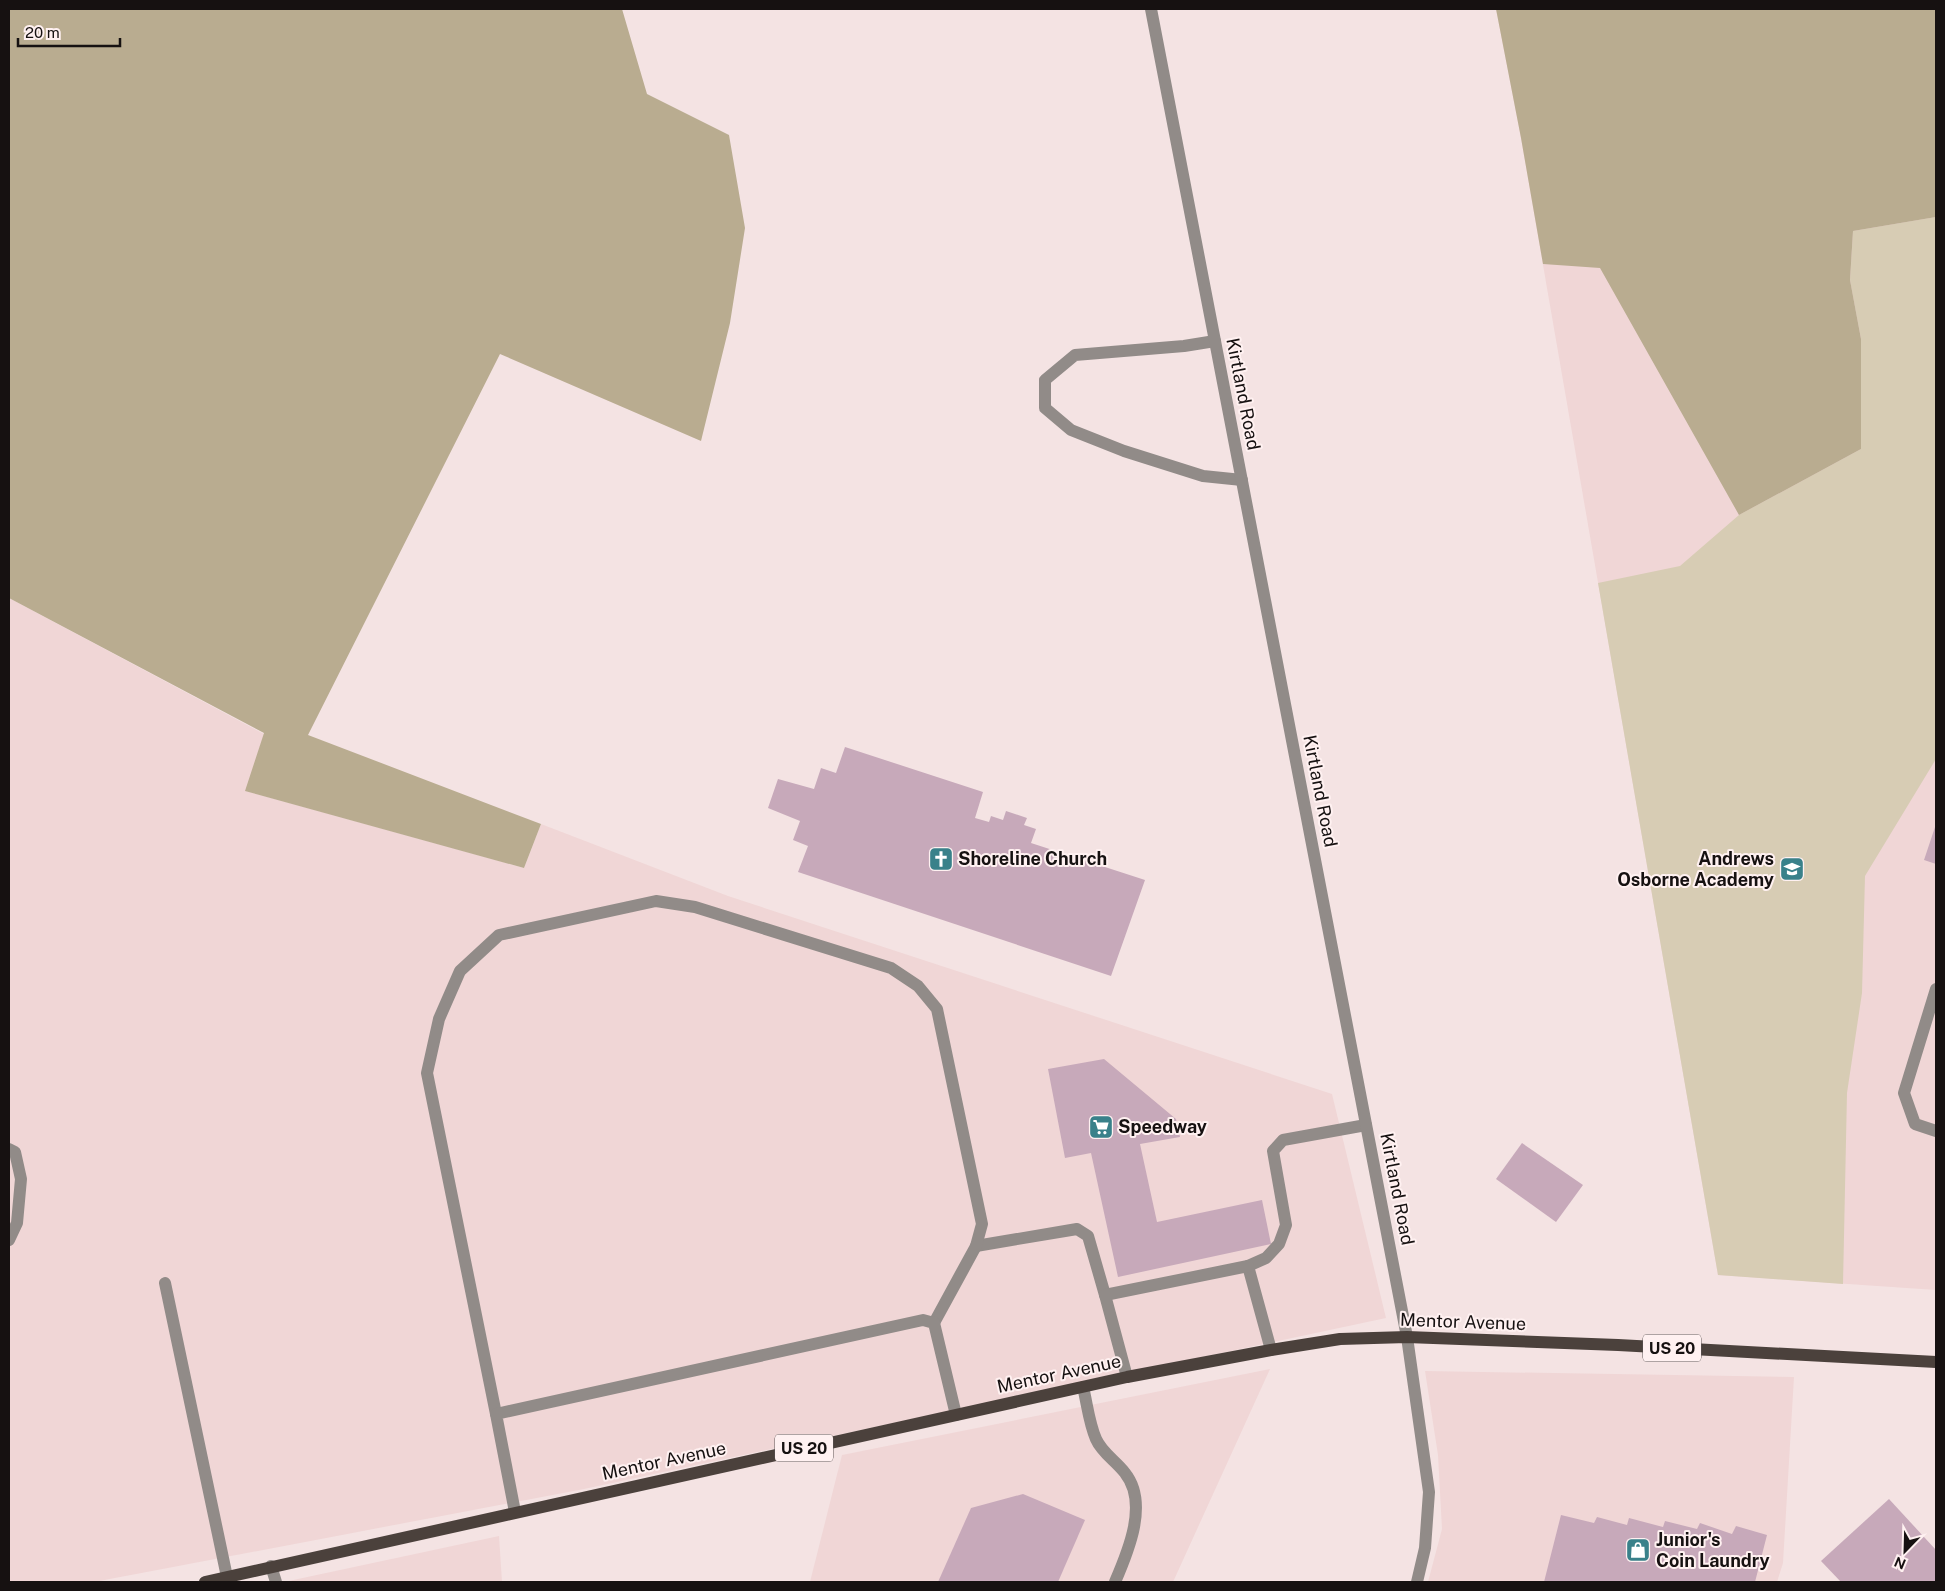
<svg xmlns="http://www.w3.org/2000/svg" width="1945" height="1591" viewBox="0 0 1945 1591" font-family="'Public Sans',sans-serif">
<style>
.built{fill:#f0d6d6}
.green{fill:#d7ccb4}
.forest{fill:#b9ac90}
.building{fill:#c7a9ba}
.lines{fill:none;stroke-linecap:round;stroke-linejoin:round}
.lane{stroke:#918b88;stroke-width:12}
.street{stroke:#918b88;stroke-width:12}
.primary{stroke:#4b413c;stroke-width:12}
.labels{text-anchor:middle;stroke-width:4;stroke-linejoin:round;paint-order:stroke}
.shield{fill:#fff1f1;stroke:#5c5454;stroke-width:1}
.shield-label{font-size:16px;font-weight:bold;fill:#161111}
.street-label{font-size:18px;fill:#161111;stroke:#fff1f1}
.poi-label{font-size:18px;font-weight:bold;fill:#161111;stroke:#fff1f1;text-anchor:start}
</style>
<rect width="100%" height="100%" fill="#f4e3e3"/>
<g class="built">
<polygon points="1496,9 1936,9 1936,1290 1718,1275 1521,138"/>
<polygon points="9,598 264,734 246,791 524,868 541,824 728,896 1332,1094 1386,1318 584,1489 94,1582 9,1582"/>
<polygon points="1270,1369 1173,1582 810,1582 842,1455"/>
<polygon points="1425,1371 1794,1377 1783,1563 1777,1582 1428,1582 1442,1529 1438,1455"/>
<polygon points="499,1536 502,1582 284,1582"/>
</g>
<polygon class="green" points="1936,217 1936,759 1865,876 1862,993 1847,1093 1843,1284 1718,1275 1598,583 1680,566 1739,515 1861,449 1861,339 1850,280 1853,231"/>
<g class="forest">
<polygon points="9,9 622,9 647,94 729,135 745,228 730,323 701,441 500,354 308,735 541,824 524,868 245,791 264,733 9,598"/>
<polygon points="1496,9 1936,9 1936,217 1853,231 1850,280 1861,339 1861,449 1739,515 1600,268 1543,264 1521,138"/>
</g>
<g class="building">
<polygon points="845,747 983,792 975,818 989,822 991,816 1003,820 1006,811 1027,818 1024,825 1036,829 1031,843 1145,880 1111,976 798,872 808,846 793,840 800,821 768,808 778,779 814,789 821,768 836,773"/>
<polygon points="1936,824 1936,864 1924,860"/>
<polygon points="1104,1059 1176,1119 1180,1137 1140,1144 1157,1222 1262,1200 1271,1244 1118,1277 1091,1153 1065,1158 1048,1069"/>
<polygon points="1522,1143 1583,1185 1556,1222 1496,1179"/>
<polygon points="1023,1494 1085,1520 1058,1582 938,1582 971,1508"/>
<polygon points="1889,1499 1936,1550 1936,1582 1841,1582 1821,1561"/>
<polygon points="1561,1515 1594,1523 1597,1517 1627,1525 1629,1518 1663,1527 1665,1521 1697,1529 1700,1523 1732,1534 1736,1526 1767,1535 1755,1582 1544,1582"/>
</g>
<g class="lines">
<g class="lane">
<polyline points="1215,341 1184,346 1075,355 1045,380 1045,408 1071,430 1124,451 1203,476 1242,480"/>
<polyline points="1936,989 1904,1093 1915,1124 1936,1131"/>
<polyline points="9,1149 15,1152 21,1179 17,1223 9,1240"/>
<polyline points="976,1246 1077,1229 1088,1236 1105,1295"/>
<polyline points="165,1283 227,1577"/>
<polyline points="1271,1350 1248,1266 1266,1258 1279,1244 1286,1225 1273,1151 1283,1140 1366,1125"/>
<polyline points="1127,1377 1105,1295 1248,1266"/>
<path d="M1083,1387C1087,1403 1089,1423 1096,1439C1102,1453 1116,1461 1125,1473C1149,1503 1128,1552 1115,1582"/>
<polyline points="496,1414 427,1073 439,1019 460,971 499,935 656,901 695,907 891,968 918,986 937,1009 982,1224 976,1246 934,1323"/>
<polyline points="515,1512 496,1414 923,1320 934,1323 956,1415"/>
<polyline points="271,1566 276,1582"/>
</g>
<polyline class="street" points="1151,9 1407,1337 1429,1492 1425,1548 1417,1582"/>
<polyline class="primary" points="205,1582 1127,1377 1271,1350 1340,1339 1407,1337 1618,1345 1936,1362"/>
</g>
<defs>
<symbol id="church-square" viewBox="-11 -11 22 22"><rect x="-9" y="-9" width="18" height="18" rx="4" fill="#39818a" stroke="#fff1f1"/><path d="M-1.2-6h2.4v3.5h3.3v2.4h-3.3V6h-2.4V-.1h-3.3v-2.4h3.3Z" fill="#fff"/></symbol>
<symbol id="school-square" viewBox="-11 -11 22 22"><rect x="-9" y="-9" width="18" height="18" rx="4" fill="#39818a" stroke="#fff1f1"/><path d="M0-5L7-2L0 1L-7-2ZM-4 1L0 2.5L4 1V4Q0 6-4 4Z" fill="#fff"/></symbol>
<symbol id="supermarket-square" viewBox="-11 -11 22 22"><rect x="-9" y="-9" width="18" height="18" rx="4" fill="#39818a" stroke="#fff1f1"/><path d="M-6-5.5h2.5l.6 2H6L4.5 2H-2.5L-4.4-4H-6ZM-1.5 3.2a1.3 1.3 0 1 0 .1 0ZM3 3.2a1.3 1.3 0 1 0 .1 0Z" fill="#fff"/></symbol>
<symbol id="shop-square" viewBox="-11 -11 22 22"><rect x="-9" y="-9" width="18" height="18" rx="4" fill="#39818a" stroke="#fff1f1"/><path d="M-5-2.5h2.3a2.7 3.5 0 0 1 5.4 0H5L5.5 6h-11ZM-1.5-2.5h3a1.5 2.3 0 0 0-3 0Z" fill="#fff"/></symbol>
</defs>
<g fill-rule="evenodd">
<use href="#church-square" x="927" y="845" width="28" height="28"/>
<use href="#school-square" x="1778" y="855" width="28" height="28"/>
<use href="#supermarket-square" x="1087" y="1113" width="28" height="28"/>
<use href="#shop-square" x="1624" y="1536" width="28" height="28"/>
</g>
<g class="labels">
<g class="shield">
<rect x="1643" y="1334.5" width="58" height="27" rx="4"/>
<rect x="775" y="1434.5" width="58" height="27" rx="4"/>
</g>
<g class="shield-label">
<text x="1672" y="1354">US 20</text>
<text x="804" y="1454">US 20</text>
</g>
<g class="street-label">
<text transform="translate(1243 394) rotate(79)" y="6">Kirtland Road</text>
<text transform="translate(1320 791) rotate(79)" y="6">Kirtland Road</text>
<text transform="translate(1397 1189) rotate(79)" y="6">Kirtland Road</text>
<text transform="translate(1463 1322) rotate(2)" y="6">Mentor Avenue</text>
<text transform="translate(1059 1374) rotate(-12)" y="6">Mentor Avenue</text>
<text transform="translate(664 1461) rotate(-12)" y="6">Mentor Avenue</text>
</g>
<g class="poi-label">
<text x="958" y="865">Shoreline Church</text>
<text x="1774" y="865" text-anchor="end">Andrews<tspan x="1774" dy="21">Osborne Academy</tspan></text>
<text x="1118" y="1133">Speedway</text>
<text x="1656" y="1546">Junior's<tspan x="1656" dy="21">Coin Laundry</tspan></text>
</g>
</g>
<rect width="1945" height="1591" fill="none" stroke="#161111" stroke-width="20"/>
<g transform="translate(1905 1551) rotate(203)" stroke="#fff1f1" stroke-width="4" paint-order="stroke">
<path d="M0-4L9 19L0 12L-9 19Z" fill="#161111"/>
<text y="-8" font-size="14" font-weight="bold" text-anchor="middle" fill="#161111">N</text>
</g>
<path d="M18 38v8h102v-8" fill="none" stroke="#161111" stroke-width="2.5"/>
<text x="25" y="38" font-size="15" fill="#161111" stroke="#fff1f1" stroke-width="4" paint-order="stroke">20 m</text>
</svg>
